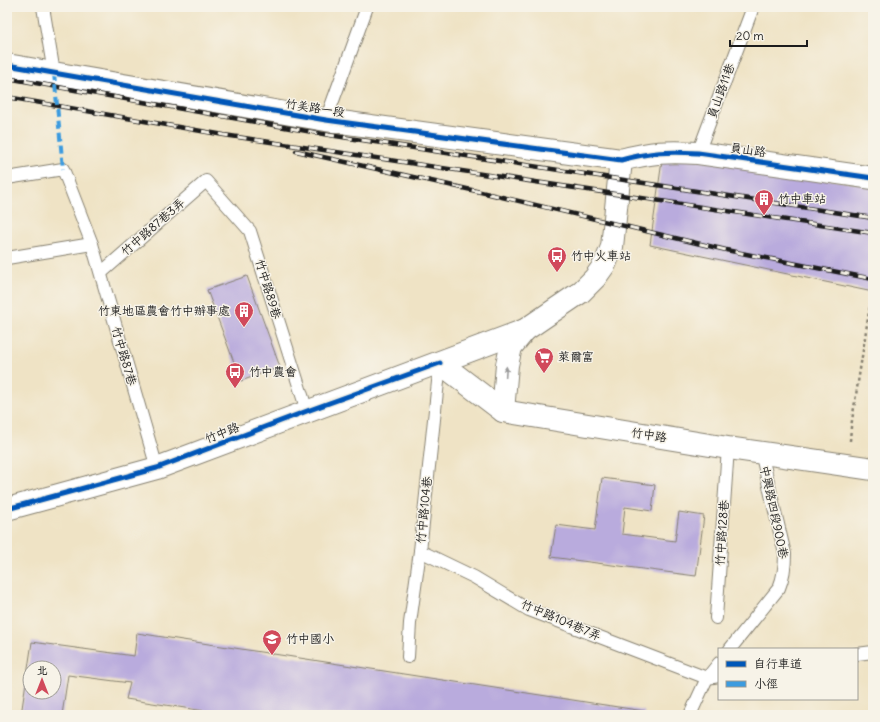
<svg xmlns="http://www.w3.org/2000/svg" width="880" height="722" viewBox="0 0 880 722" font-family="Delius,'LXGW WenKai TC',sans-serif">
<style>
.building{fill:#b9abdd;fill-rule:evenodd}
.lines{fill:none;stroke-linecap:round;stroke-linejoin:round}
.service-casing{stroke:#868070;stroke-width:14}
.minor-casing{stroke:#868070;stroke-width:24}
.tertiary-casing{stroke:#868070;stroke-width:24}
.path{stroke:#868070;stroke-width:2.5;stroke-dasharray:3 3;stroke-linecap:butt}
.service{stroke:#fff;stroke-width:12}
.minor{stroke:#fff;stroke-width:22}
.tertiary{stroke:#fff;stroke-width:22}
.rail-casing{stroke:#1c1c1c;stroke-width:4.5}
.rail{stroke:#f7f3e8;stroke-width:3;stroke-dasharray:9;stroke-linecap:butt}
.quiet{stroke:#3c9bdf;stroke-width:4;stroke-dasharray:8 4;stroke-linecap:butt}
.cycleway-casing{stroke:#f7f3e8;stroke-width:8}
.cycleway{stroke:#0057b8;stroke-width:5}
.oneway{fill:#999}
.labels{text-anchor:middle;stroke-width:3;stroke-linejoin:round;paint-order:stroke}
.street-label{font-size:12px;fill:#1c1c1c;stroke:#f7f3e8}
.poi-label{font-size:12px;fill:#1c1c1c;stroke:#f7f3e8;text-anchor:start}
</style>
<rect width="100%" height="100%" fill="#f7f3e8"/>
<filter id="ink" filterUnits="userSpaceOnUse"><feTurbulence type="fractalNoise" baseFrequency=".025" numOctaves="2"/><feDisplacementMap in="SourceGraphic" scale="8" xChannelSelector="R" yChannelSelector="G"/><feConvolveMatrix kernelMatrix="1 2 1 2 8 2 1 2 1" color-interpolation-filters="sRGB"/></filter>
<filter id="wash" filterUnits="userSpaceOnUse"><feTurbulence type="fractalNoise" baseFrequency=".012" numOctaves="4" result="noise"/><feDisplacementMap in="SourceGraphic" scale="16" xChannelSelector="R" yChannelSelector="G"/><feGaussianBlur stdDeviation="0.9" result="paint"/><feColorMatrix in="noise" values="0 0 0 0 0 0 0 0 0 0 0 0 0 0 0 0 0 1.4 0 .05"/><feComposite in="paint" operator="in"/></filter>
<g filter="url(#wash)">
<rect width="100%" height="100%" fill="#efe3c5"/>
<g id="blocks">
<g class="building">
<polygon points="663,154 873,186 873,292 650,245"/>
<polygon points="247,276 280,367 241,381 207,290"/>
<polygon points="602,478 655,485 652,511 625,507 622,534 675,541 679,512 704,516 696,576 551,557 556,525 595,530"/>
<path d="M137,633L644,711V715H231L126,699L130,683L68,675L62,715H21L32,642L134,656ZM30,668H54V692H30Z"/>
</g>
</g>
</g>
<g filter="url(#ink)">
<use href="#blocks" fill-opacity="0" stroke="#868070" stroke-width="1"/>
<g class="lines">
<defs>
<g id="service">
<polyline points="43,7 54,73"/>
<polyline points="326,120 367,7"/>
<polyline points="698,153 753,7"/>
<polyline points="7,178 63,169 92,244 157,468"/>
<polyline points="7,258 92,244"/>
<polyline points="101,273 206,181 250,231 307,411"/>
<polyline points="420,551 474,577 529,610 707,678 719,676"/>
<polyline points="716,618 728,448"/>
<path d="M730,649L779,588C784,576 785,567 785,554L761,452"/>
<polyline points="857,654 873,652"/>
<polyline points="408,657 410,623 420,551 440,363"/>
<polyline points="690,715 707,678 719,663"/>
</g>
<g id="minor">
<polyline points="7,65 326,120 621,160"/>
<polyline points="440,363 503,411 728,448 873,469"/>
</g>
<g id="tertiary">
<polyline points="503,411 507,365 511,347 525,330"/>
<path d="M7,509L157,468L525,330L581,292L595,278L605,264L612,247L621,160C651,152 668,151 698,153L873,178"/>
</g>
</defs>
<use href="#service" class="service-casing"/>
<use href="#minor" class="minor-casing"/>
<use href="#tertiary" class="tertiary-casing"/>
<polyline class="path" points="850,441 851,427 873,286"/>
<use href="#service" class="service"/>
<use href="#minor" class="minor"/>
<use href="#tertiary" class="tertiary"/>
<defs>
<g id="rail">
<polyline points="7,78 329,135 873,218"/>
<polyline points="7,97 224,135 873,233"/>
<polyline points="296,151 485,193 726,250 873,279"/>
</g>
</defs>
<use href="#rail" class="rail-casing"/>
<use href="#rail" class="rail"/>
<polyline class="quiet" points="54,73 63,169"/>
<defs>
<g id="cycleway">
<path d="M7,65L326,120L621,160C651,152 668,151 698,153L873,178"/>
<polyline points="7,509 157,468 307,411 440,363"/>
</g>
</defs>
<use href="#cycleway" class="cycleway-casing"/>
<use href="#cycleway" class="cycleway"/>
</g>
<defs><path id="oneway-solid" d="M-6-.8H1V-3.2L6.5 0L1 3.2V.8H-6Z"/></defs>
<use class="oneway" href="#oneway-solid" transform="translate(506 372) rotate(-86)"/>
</g>
<defs>
<symbol id="building-pin" viewBox="-11 -11 22 30"><path d="M0 17L-7.5 6A9.5 9.5 0 1 1 7.5 6Z" fill="#d1495b" stroke="#f7f3e8"/><path d="M-4-6H4V6H1V3H-1V6H-4ZM-2.5-4.3h1.7v1.8h-1.7ZM.8-4.3h1.7v1.8H.8ZM-2.5-1h1.7V.8h-1.7ZM.8-1h1.7V.8H.8Z" fill="#fff"/></symbol>
<symbol id="bus-pin" viewBox="-11 -11 22 30"><path d="M0 17L-7.5 6A9.5 9.5 0 1 1 7.5 6Z" fill="#d1495b" stroke="#f7f3e8"/><path d="M-5-6H5V4H4V6H2V4H-2V6H-4V4H-5ZM-3.5-4V0h7V-4ZM-3.5 1.2v1.5H-2V1.2ZM2 1.2v1.5H3.5V1.2Z" fill="#fff"/></symbol>
<symbol id="supermarket-pin" viewBox="-11 -11 22 30"><path d="M0 17L-7.5 6A9.5 9.5 0 1 1 7.5 6Z" fill="#d1495b" stroke="#f7f3e8"/><path d="M-6-5.5h2.5l.6 2H6L4.5 2H-2.5L-4.4-4H-6ZM-1.5 3.2a1.3 1.3 0 1 0 .1 0ZM3 3.2a1.3 1.3 0 1 0 .1 0Z" fill="#fff"/></symbol>
<symbol id="school-pin" viewBox="-11 -11 22 30"><path d="M0 17L-7.5 6A9.5 9.5 0 1 1 7.5 6Z" fill="#d1495b" stroke="#f7f3e8"/><path d="M0-5L7-2L0 1L-7-2ZM-4 1L0 2.5L4 1V4Q0 6-4 4Z" fill="#fff"/></symbol>
</defs>
<g fill-rule="evenodd">
<use href="#building-pin" x="753" y="188" width="22" height="30"/>
<use href="#bus-pin" x="546" y="245" width="22" height="30"/>
<use href="#building-pin" x="233" y="300" width="22" height="30"/>
<use href="#supermarket-pin" x="533" y="346" width="22" height="30"/>
<use href="#bus-pin" x="224" y="361" width="22" height="30"/>
<use href="#school-pin" x="261" y="628" width="22" height="30"/>
</g>
<g class="labels">
<g class="street-label">
<text transform="translate(721 91) rotate(-70)" y="4">員山路11巷</text>
<text transform="translate(315 108) rotate(9)" y="4">竹美路一段</text>
<text transform="translate(748 150) rotate(8)" y="4">員山路</text>
<text transform="translate(153 227) rotate(-41)" y="4">竹中路87巷3弄</text>
<text transform="translate(268 289) rotate(73)" y="4">竹中路89巷</text>
<text transform="translate(124 356) rotate(74)" y="4">竹中路87巷</text>
<text transform="translate(222 433) rotate(-21)" y="4">竹中路</text>
<text transform="translate(649 435) rotate(9)" y="4">竹中路</text>
<text transform="translate(424 510) rotate(-84)" y="4">竹中路104巷</text>
<text transform="translate(774 512) rotate(78)" y="4">中興路四段900巷</text>
<text transform="translate(722 533) rotate(-86)" y="4">竹中路128巷</text>
<text transform="translate(561 620) rotate(23)" y="4">竹中路104巷7弄</text>
</g>
<g class="poi-label">
<text x="778" y="203">竹中車站</text>
<text x="571" y="260">竹中火車站</text>
<text x="230" y="315" text-anchor="end">竹東地區農會竹中辦事處</text>
<text x="558" y="361">萊爾富</text>
<text x="249" y="376">竹中農會</text>
<text x="286" y="643">竹中國小</text>
</g>
</g>
<rect width="880" height="722" fill="none" stroke="#f7f3e8" stroke-width="24"/>
<rect x="718" y="648" width="140" height="52" fill="#f7f3e8" stroke="#9f9d96"/>
<rect x="726" y="661" width="20" height="6" fill="#0057b8" stroke="#9f9d96"/>
<text x="754" y="668" font-size="12" fill="#1c1c1c">自行車道</text>
<rect x="726" y="681" width="20" height="6" fill="#3c9bdf" stroke="#9f9d96"/>
<text x="754" y="688" font-size="12" fill="#1c1c1c">小徑</text>
<g transform="translate(42 680)"><circle r="19" fill="#f7f3e8" stroke="#9f9d96"/>
<path d="M0-3L7 15L0 10L-7 15Z" fill="#d1495b"/>
<text y="-6" font-size="11" font-weight="bold" text-anchor="middle" fill="#1c1c1c">北</text>
</g>
<path d="M730 40v6h77v-6" fill="none" stroke="#1c1c1c" stroke-width="2"/>
<text x="736" y="40" font-size="12" fill="#1c1c1c" stroke="#f7f3e8" stroke-width="3" paint-order="stroke">20 m</text>
</svg>
